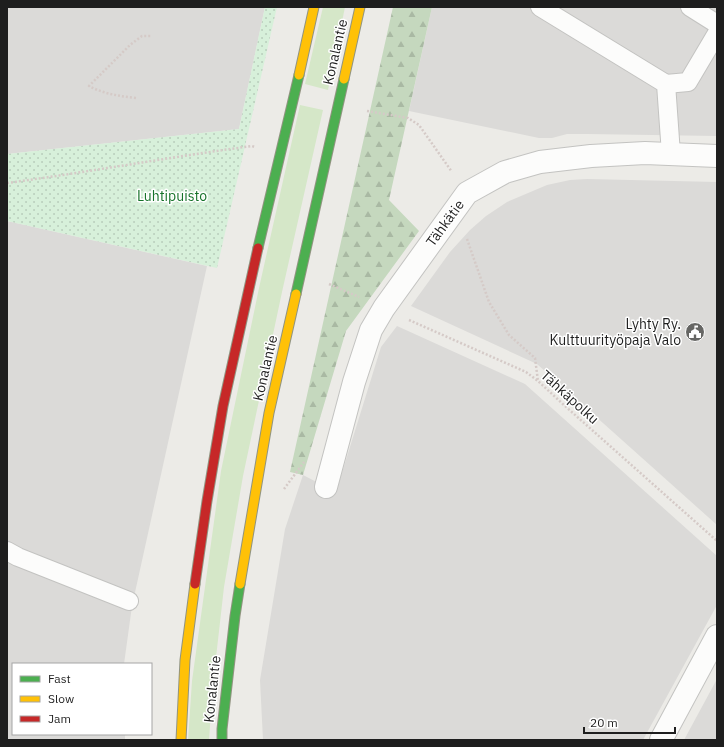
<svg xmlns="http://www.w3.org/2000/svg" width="724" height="747" viewBox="0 0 724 747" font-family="'IBM Plex Sans',sans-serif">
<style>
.residential{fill:#dbdad8}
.grass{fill:#d5e7c8}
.forest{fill:url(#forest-firs)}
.park{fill:url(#park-dots)}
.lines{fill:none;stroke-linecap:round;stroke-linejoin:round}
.lane-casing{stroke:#c3c3c1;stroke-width:20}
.street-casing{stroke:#c3c3c1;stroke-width:24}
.fast-casing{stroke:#919481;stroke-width:11}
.slow-casing{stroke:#919481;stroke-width:11}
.jam-casing{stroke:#919481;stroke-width:11}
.path{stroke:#d5cac7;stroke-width:2.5;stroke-dasharray:2 2;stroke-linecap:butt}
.lane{stroke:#fcfcfb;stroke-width:18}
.street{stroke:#fcfcfb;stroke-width:22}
.fast{stroke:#4caf50;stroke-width:9}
.slow{stroke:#ffc107;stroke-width:9}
.jam{stroke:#c62828;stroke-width:9}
.labels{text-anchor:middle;stroke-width:3;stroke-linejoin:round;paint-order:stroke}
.street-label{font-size:14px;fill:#1e1e1e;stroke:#fff}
.park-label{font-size:14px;fill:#167229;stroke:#fff}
.poi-label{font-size:14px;fill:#1e1e1e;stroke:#fff;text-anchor:end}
</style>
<defs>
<pattern id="forest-firs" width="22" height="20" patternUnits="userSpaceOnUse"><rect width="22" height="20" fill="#c5d8be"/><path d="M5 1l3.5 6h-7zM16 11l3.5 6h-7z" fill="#a9b9a3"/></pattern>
<pattern id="park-dots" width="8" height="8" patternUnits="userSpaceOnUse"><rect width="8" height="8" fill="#d7f0da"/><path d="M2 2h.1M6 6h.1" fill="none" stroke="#b8cdbb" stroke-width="1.8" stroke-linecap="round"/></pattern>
</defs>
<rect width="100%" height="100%" fill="#ecebe7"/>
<g class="residential">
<polygon points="7,7 265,7 239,129 7,154"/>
<polygon points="432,7 717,7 717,136 587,134 567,134 552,138 539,138 409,111"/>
<polygon points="587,179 717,182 717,525 537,364 411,306 450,252 470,230 486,216 507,202 547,185 570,180"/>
<polygon points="7,221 207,266 132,606 124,664 13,664 13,734 125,734 125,740 7,740"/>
<polygon points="397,326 525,384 717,556 717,605 643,740 263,740 260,680 285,529 303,475 336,492 381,347"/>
<polygon points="717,679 717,740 684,740"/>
</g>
<g class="grass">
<polygon points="323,7 345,7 328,90 305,84"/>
<polygon points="300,105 323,110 282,292 243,476 224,587 213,684 209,740 188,740 192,681 221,471 259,288"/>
</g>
<polygon class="forest" points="393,7 432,7 389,200 419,231 346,331 303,475 290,472"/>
<polygon class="park" points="265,7 277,7 217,268 7,221 7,154 239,129"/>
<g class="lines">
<defs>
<g id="lane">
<polyline points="540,7 666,84 671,154"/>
<polyline points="690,7 717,24"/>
<polyline points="666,84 688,82 717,33"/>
<polyline points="7,551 18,557 129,601"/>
</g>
<g id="street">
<polyline points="326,487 354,382 371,330 384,308 467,193 505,172 540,162 591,156 645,153 717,156"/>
<polyline points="661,740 717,636"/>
</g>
<g id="fast">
<polyline points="258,248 299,75"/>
<polyline points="296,294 344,79"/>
<polyline points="222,740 222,729 235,616 240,584"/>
</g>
<g id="slow">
<polyline points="299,75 314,7"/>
<polyline points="344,79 360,7"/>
<polyline points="240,584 269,413 296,294"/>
<polyline points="181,740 185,660 195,584"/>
</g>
<polyline id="jam" points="195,584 207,501 223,406 258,248"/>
</defs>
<use href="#lane" class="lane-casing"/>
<use href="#street" class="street-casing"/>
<use href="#fast" class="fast-casing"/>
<use href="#slow" class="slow-casing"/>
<use href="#jam" class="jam-casing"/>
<g class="path">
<path d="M136,98C119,96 104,94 89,86L130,45L142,36H151"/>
<polyline points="367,111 408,118 419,125 452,172"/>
<path d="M7,183C89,172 170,157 252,146L255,147"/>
<polyline points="467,239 489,302 509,335 535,358 538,381"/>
<polyline points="329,284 359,297"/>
<polyline points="409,320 526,372 538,381 565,406 717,541"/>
<polyline points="284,489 304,462"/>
</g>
<use href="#lane" class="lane"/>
<use href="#street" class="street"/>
<use href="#fast" class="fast"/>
<use href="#slow" class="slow"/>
<use href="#jam" class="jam"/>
</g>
<defs>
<symbol id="civic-disc" viewBox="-11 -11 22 22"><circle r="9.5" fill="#666664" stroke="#fff"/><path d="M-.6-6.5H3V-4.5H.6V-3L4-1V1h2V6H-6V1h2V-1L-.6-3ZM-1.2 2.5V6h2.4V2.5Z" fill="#fff"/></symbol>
</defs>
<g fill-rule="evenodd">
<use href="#civic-disc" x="684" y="321" width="22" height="22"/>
</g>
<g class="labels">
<g class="street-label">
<text transform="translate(335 52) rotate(-77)" y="5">Konalantie</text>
<text transform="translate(445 223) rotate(-54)" y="5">Tähkätie</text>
<text transform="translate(265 368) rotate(-77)" y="5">Konalantie</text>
<text transform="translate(570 397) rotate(42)" y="5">Tähkäpolku</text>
<text transform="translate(212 689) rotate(-84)" y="5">Konalantie</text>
</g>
<g class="park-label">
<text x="172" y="201">Luhtipuisto</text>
</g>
<g class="poi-label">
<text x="681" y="329">Lyhty Ry.<tspan x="681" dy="16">Kulttuurityöpaja Valo</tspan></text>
</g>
</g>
<rect width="724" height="747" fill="none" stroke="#1e1e1e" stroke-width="16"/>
<rect x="12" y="663" width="140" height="72" fill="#ffffff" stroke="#a5a5a5"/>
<rect x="20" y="676" width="20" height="6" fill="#4caf50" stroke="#a5a5a5"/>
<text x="48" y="683" font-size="12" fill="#1e1e1e">Fast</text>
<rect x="20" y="696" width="20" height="6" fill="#ffc107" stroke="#a5a5a5"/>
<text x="48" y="703" font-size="12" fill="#1e1e1e">Slow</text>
<rect x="20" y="716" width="20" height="6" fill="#c62828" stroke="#a5a5a5"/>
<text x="48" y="723" font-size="12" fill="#1e1e1e">Jam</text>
<path d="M584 727v6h91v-6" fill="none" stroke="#1e1e1e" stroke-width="2"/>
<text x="590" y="727" font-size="12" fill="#1e1e1e" stroke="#ffffff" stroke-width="3" paint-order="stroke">20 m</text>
</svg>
